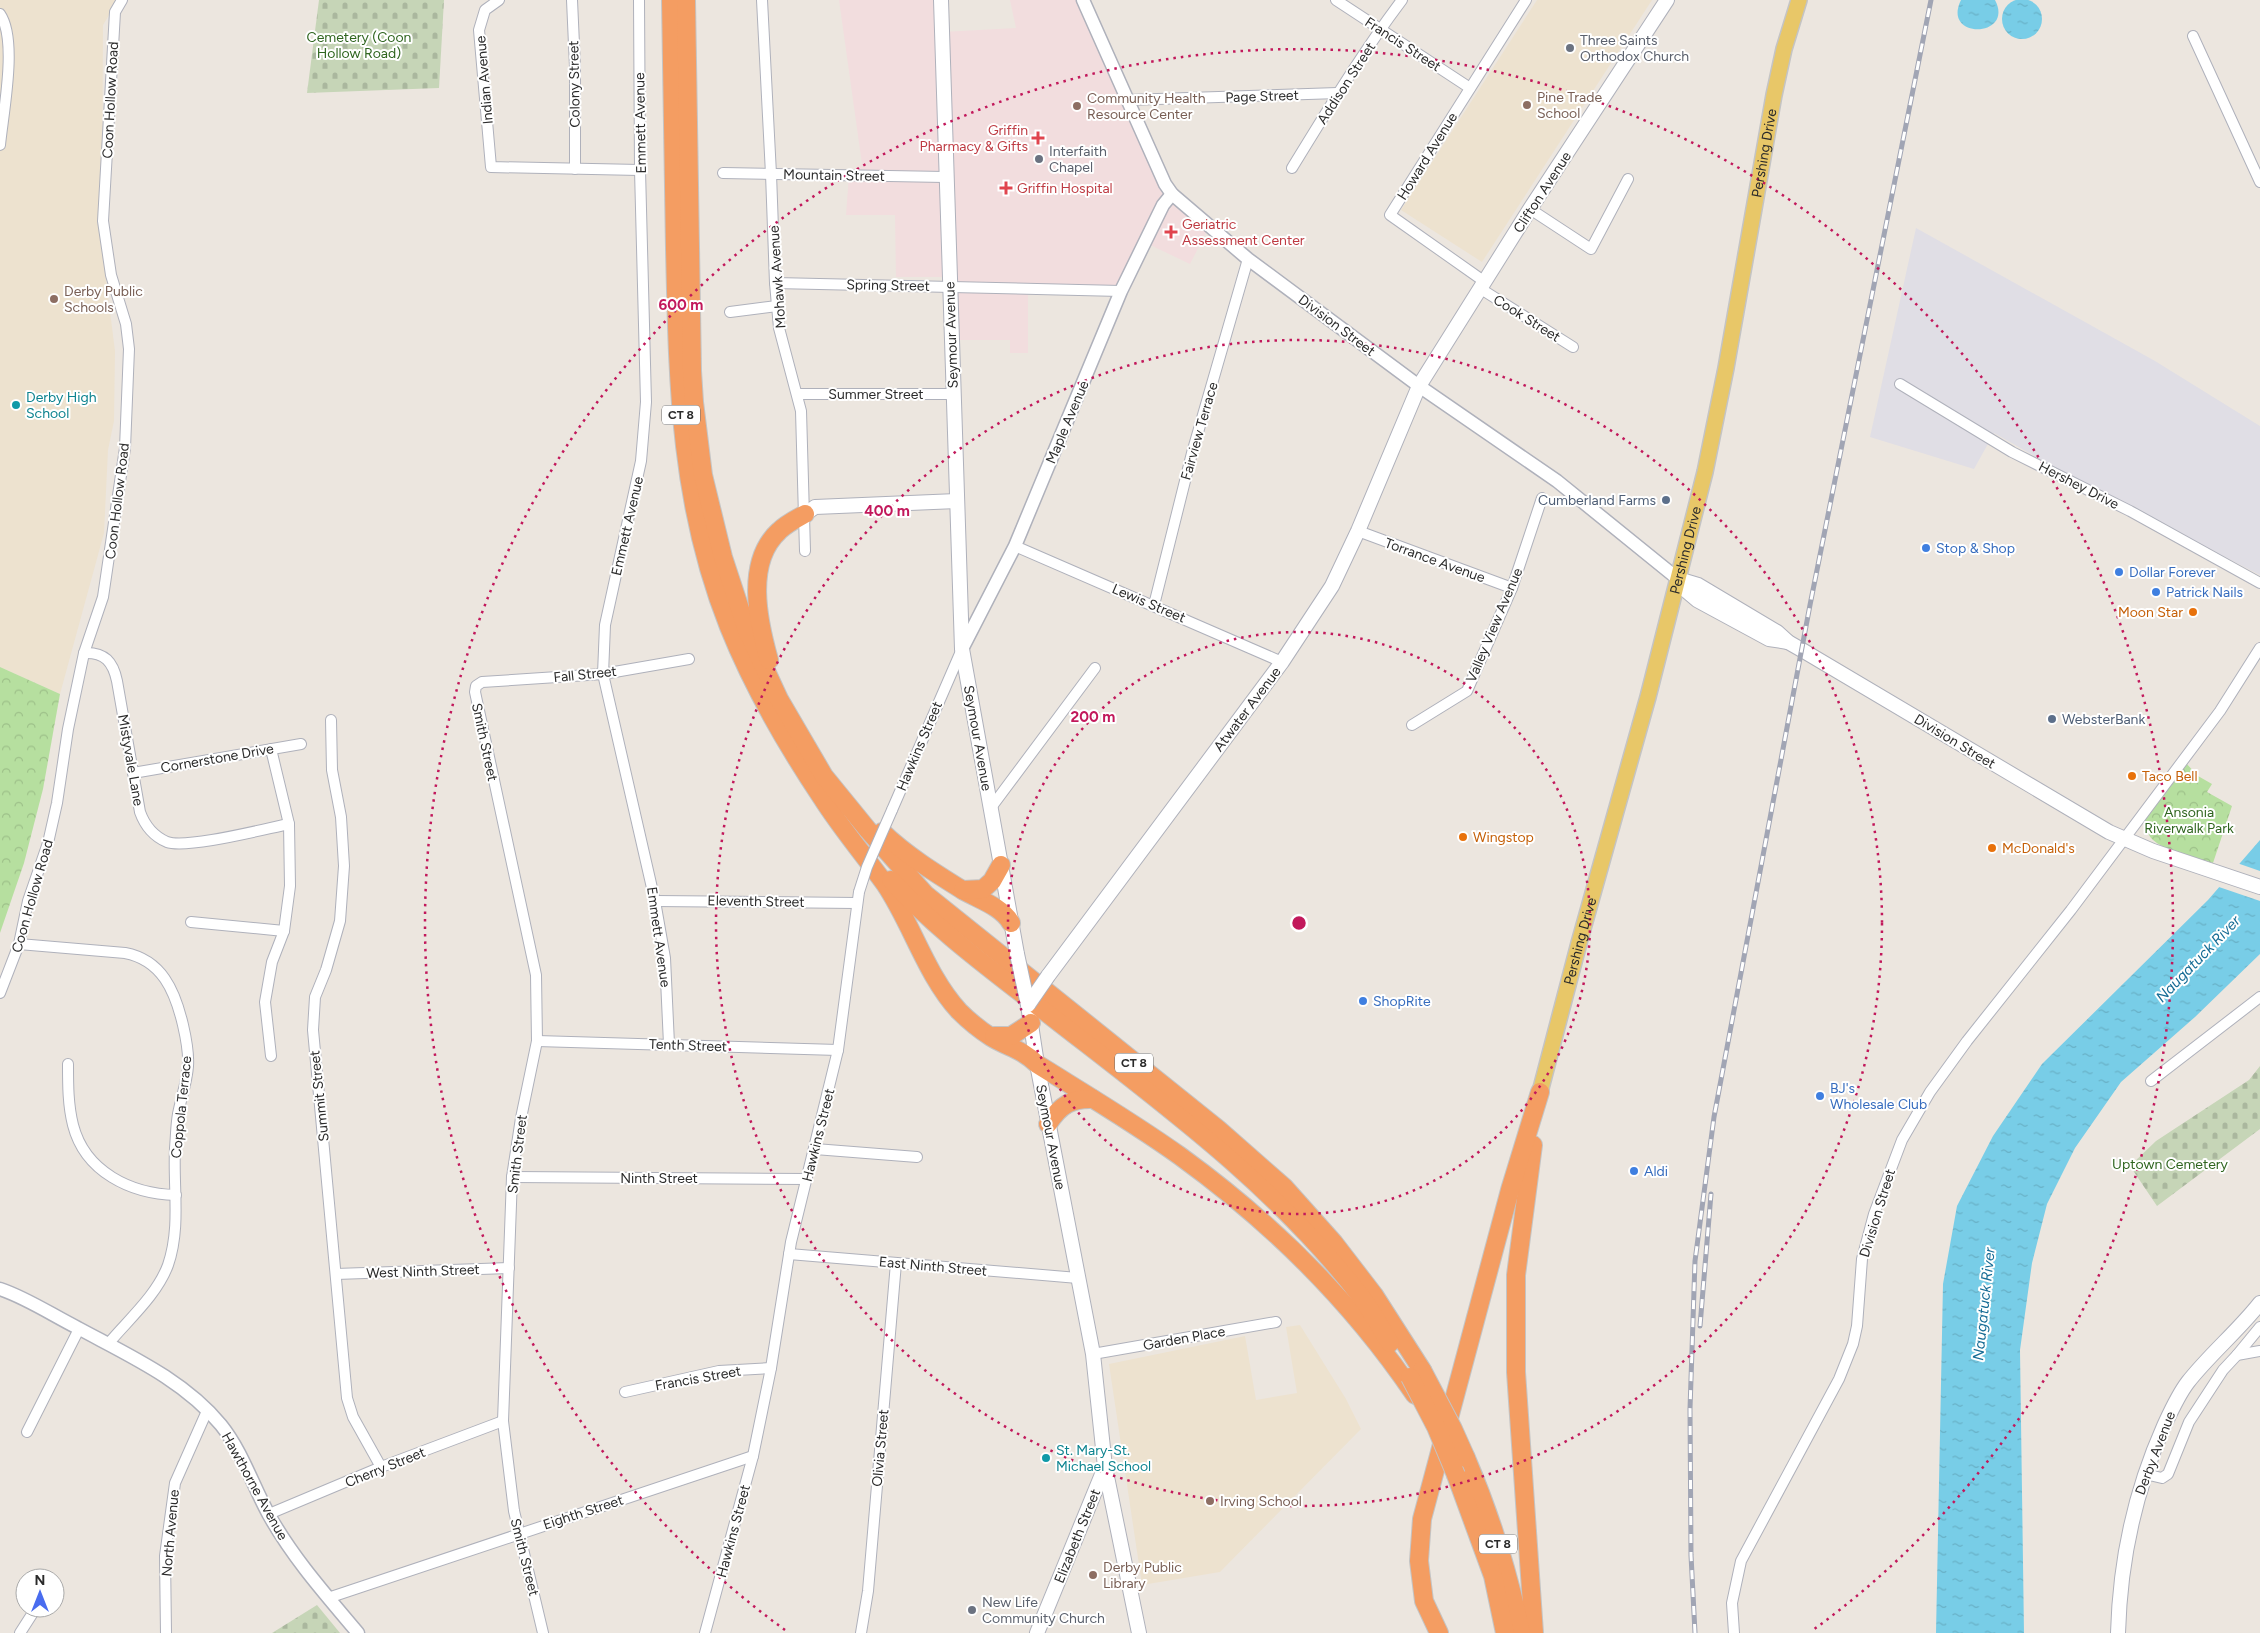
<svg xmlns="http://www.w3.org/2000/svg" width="2260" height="1633" viewBox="0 0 2260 1633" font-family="Figtree,sans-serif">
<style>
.industrial{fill:#e0dee5}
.education{fill:#ede2cf}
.medical{fill:#f2ddde}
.cemetery{fill:url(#cemetery-stones)}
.park{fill:url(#park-crowns)}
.water{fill:url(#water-ripples)}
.pier{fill:#ece6df}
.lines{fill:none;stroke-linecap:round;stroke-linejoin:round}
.minor-casing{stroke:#afb1bb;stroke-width:12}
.tertiary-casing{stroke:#afb1bb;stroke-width:15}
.secondary-casing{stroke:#afb1bb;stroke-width:16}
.primary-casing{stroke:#c4c4c4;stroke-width:18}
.motorway-casing{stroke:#c4c4c4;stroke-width:20}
.minor{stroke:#fff;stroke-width:10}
.tertiary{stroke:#fff;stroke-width:12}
.secondary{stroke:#fff;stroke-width:14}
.primary{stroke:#e8c768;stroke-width:15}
.motorway{stroke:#f49d62;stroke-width:18}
.rail-casing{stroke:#a1a5b4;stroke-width:5}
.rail{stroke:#fff;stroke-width:3;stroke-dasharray:9;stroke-linecap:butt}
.minor-bridge-casing{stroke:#afb1bb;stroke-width:12;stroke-linecap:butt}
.secondary-bridge-casing{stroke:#afb1bb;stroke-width:16;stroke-linecap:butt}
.motorway-bridge-casing{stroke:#c4c4c4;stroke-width:20;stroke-linecap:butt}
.minor-bridge{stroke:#fff;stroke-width:10}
.secondary-bridge{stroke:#fff;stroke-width:14}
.motorway-bridge{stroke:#f49d62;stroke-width:18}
.ring{fill:none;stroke:#c2185b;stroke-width:2.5;stroke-dasharray:2.5 5}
.worship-dot{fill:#6b7280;stroke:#fff;stroke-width:2}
.education-dot{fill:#8d6e63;stroke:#fff;stroke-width:2}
.health-dot{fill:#e0444e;stroke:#fff;stroke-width:2}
.culture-dot{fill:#0f9aa8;stroke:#fff;stroke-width:2}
.service-dot{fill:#5c6f8a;stroke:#fff;stroke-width:2}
.shop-dot{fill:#3f7fe0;stroke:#fff;stroke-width:2}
.food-dot{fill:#e8710a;stroke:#fff;stroke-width:2}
.labels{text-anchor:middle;stroke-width:4;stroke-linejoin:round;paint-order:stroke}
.shield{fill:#fff;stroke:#6b6b6b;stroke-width:1}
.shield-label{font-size:12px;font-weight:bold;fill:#2b2b2b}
.park-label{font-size:14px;fill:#2f651f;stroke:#fff}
.worship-label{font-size:14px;fill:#5b616d;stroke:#fff;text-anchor:start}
.street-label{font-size:14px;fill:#2b2b2b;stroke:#fff}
.education-label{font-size:14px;fill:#785e54;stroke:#fff;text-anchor:start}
.health-label{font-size:14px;fill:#be3a42;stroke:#fff;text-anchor:start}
.culture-label{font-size:14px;fill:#0d838f;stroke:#fff;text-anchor:start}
.service-label{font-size:14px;fill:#4e5e75;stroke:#fff;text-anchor:end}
.shop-label{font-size:14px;fill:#366cbe;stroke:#fff;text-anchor:start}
.food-label{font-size:14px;fill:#c56008;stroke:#fff;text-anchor:start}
.water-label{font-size:15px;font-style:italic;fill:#166c95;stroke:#fff}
.centre{fill:#c2185b;stroke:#fff;stroke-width:2.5}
.ring-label{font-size:15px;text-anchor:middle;font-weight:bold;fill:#c2185b;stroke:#fff;stroke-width:4;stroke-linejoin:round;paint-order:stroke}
</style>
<defs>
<pattern id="cemetery-stones" width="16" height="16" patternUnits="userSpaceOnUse" patternTransform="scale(1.25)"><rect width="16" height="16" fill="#c6d5b7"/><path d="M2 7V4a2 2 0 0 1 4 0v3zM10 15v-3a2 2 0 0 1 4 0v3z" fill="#aab79e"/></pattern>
<pattern id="park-crowns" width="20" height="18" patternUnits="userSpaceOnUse" patternTransform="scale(1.25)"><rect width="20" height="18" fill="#b6df9f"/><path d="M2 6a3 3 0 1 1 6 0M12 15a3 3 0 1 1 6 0" fill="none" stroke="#9dc089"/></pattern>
<pattern id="water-ripples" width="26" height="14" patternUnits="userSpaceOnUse" patternTransform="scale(1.25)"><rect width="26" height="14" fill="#78cde7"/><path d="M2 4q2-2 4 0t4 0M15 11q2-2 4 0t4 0" fill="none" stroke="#68b0c6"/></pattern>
</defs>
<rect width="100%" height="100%" fill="#ece6df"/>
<polygon class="industrial" points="1916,228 2155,361 2260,426 2260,575 2085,485 1994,433 1974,469 1870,437"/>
<g class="education">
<polygon points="0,0 118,0 103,25 102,248 115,351 114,421 108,450 104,533 60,694 0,667"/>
<polygon points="1537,0 1652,0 1482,262 1401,210"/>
<polygon points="1300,1325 1346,1399 1361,1429 1220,1572 1142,1585 1109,1364 1245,1336 1256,1400 1297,1393 1286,1327"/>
</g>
<polygon class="medical" points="839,0 941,0 942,32 1016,28 1010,0 1083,0 1169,202 1209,227 1190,264 1146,243 1121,291 1028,289 1028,353 1010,353 1010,340 952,340 949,277 896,277 895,215 846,215 849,175 862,164"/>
<g class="cemetery">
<polygon points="319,0 444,0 439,88 307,93"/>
<polygon points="2260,1066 2260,1129 2157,1206 2130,1166 2156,1141 2249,1080"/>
<polygon points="317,1605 340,1633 272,1633"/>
</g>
<g class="park">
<polygon points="0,667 60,694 43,789 24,863 0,933"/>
<path d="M2185,762L2198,776L2212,784L2207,792L2232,806L2213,863C2194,857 2166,853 2151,838C2147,833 2146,825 2144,820Z"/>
</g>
<g class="water">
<circle cx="2022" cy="19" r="20"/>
<path d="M1961,0H1995C2015,38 1941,40 1961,0Z"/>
<polygon points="2260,840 2260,954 2195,1017 2121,1082 2075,1148 2047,1204 2032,1263 2020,1350 2024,1633 1936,1633 1943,1284 1957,1206 1993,1136 2042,1064 2208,900"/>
</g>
<polygon class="pier" points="2237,863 2260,871 2260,901 2216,886"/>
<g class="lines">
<defs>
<g id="minor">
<polyline points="499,0 485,10 479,30 491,167 640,170"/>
<polyline points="572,0 575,67 575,169"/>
<polyline points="639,0 640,170 646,402 641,461 605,625 603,674 655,901 665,958 669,1044"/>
<polyline points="762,0 771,174 775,283 779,328 801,411 805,551"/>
<polyline points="1336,0 1470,88"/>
<path d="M0,14C18,40 3,113 0,145"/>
<polyline points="2193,36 2260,182"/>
<polyline points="1127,100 1338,93"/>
<path d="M1292,168C1327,111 1362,53 1402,0"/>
<polyline points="723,173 945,177"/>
<polyline points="1530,209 1591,249 1628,179"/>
<polyline points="1485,282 1390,215 1526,0"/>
<polyline points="775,283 1121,291"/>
<polyline points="1481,289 1573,347"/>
<polyline points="730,312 777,306"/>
<polyline points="1900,384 2012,452 2130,511 2260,583"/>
<polyline points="797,394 954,394"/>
<polyline points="1358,531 1512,588"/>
<polyline points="1015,546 1282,662"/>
<polyline points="1154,605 1192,453 1248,259"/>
<path d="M84,653C105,652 113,662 117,681L140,812C145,826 153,836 167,842C187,849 264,829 289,824"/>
<polyline points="331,720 332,770 341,817 344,866 340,921 326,970 315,997 313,1030 347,1398 353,1417 381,1467"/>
<polyline points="1412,725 1467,691 1512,588 1542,498"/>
<polyline points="271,749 289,824 290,886 284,931 272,962 265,1002 271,1056"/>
<polyline points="133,773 301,744"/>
<polyline points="990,809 1095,668"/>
<polyline points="892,810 962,649"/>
<polyline points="655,901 856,903"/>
<polyline points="191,922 284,931"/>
<path d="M19,944L125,953C162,960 175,991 183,1025C186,1038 189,1052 188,1066C187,1082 181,1098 178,1114C176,1125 176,1137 175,1148C173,1188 181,1227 168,1265C157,1295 128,1320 108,1344"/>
<polyline points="0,993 19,944 28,901 48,843 57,803 68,729 84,653 103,597 125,448 129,349 126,324 111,275 103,221 115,12 122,0"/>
<polyline points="537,1041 838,1050"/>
<path d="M68,1064C68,1085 68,1105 73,1125C85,1172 131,1194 176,1195"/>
<polyline points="2151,1081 2260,997"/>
<polyline points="815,1149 917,1157"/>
<polyline points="512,1177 807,1179"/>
<polyline points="789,1254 1078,1278"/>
<polyline points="336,1274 509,1268"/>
<polyline points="1093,1354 1276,1322"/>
<polyline points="2237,1355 2260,1327"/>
<polyline points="625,1392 719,1371 771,1368"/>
<polyline points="27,1432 79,1329"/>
<polyline points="2145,1474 2162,1478 2168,1474 2189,1422 2223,1370 2237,1355 2260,1351"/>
<polyline points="269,1514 381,1467 503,1421"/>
<polyline points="328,1598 753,1456"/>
<polyline points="20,1633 36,1608"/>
<polyline points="166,1633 165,1556 175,1483 207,1411"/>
<polyline points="543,1633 514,1511 503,1421 512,1177 521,1118 537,1041 536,975 475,692 476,686 482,682 603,674 689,659"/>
<polyline points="705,1633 753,1456 771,1368 791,1242 838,1050 859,892"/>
<polyline points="861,1633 868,1591 896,1263"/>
<polyline points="1734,1633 1732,1603 1741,1561 1839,1379 1853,1344 1857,1326 1862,1259 1874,1214 1902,1140 1930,1092 1967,1041 2071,910 2220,711 2260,648"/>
</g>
<g id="tertiary">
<polyline points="1083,0 1165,184 1172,194 1248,259 1419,386 1557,481 1678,579"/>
<polyline points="962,649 1015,546 1121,291 1163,205 1172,194"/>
<path d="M0,1289C27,1298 52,1315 78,1328C128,1355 184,1380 221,1425C242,1451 253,1486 269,1515C293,1558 326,1595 358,1633"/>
</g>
<g id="secondary">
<polyline points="941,0 962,649 1017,954"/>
<polyline points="805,514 815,507 957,501"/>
<polyline points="1678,579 1698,585 1777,632 1788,642 1802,650 2109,832 2153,851 2260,887"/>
<polyline points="1678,579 1684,589 1697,600 1769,639 1788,642"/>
<polyline points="1048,976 1282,662 1332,586 1358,531 1419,386 1530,209 1667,0"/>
<polyline points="1028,1005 1037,1064 1093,1354 1105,1467 1139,1633"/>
<polyline points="1037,1633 1105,1467"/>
<path d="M2118,1633C2120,1561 2135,1491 2164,1426C2171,1411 2178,1395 2188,1382C2210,1354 2238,1331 2260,1303"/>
</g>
<g id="primary">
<path id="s1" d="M1540,1092L1579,943L1648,697L1705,472L1726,368L1774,95L1784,49L1799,0"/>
</g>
<g id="motorway">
<path d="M671,0C672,83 674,166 675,248C678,380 679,502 729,627C753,687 786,744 822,798C841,828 864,855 885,884C912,924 926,975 959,1011C969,1021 980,1030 991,1037C1009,1048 1020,1048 1037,1064C1085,1094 1134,1123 1180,1156C1271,1222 1352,1302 1415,1395"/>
<polyline points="686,0 692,371 694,402 703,475 723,557 747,630 779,699 824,776 868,830 925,894 1218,1129 1284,1187 1334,1243 1374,1295 1422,1370"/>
<path d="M769,660C758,621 745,562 779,531C786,524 796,519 805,514"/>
<path d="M882,832C906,855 935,873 964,891C980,900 1002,907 1011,923"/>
<path d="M891,880C934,927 984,964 1034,1003C1150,1094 1272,1180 1362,1298C1372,1312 1381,1328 1390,1343"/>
<polyline points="963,890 983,889 992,881 1001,865"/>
<polyline points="994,1036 1011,1036 1031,1023"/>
<path d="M1048,1124C1060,1105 1072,1098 1093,1099"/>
<polyline points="1533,1145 1516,1275 1516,1372 1534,1633"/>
<path d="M1466,1458C1491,1516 1508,1571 1521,1633"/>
<polyline points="1456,1475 1493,1576 1505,1633"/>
<polyline points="1439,1633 1424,1601 1419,1561 1422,1519 1510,1190 1540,1092"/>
</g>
</defs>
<use href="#minor" class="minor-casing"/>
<use href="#tertiary" class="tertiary-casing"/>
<use href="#secondary" class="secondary-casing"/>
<use href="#primary" class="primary-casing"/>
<use href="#motorway" class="motorway-casing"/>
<use href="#minor" class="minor"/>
<use href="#tertiary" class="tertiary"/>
<use href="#secondary" class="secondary"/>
<use href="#primary" class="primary"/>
<use href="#motorway" class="motorway"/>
<defs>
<g id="rail">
<polyline points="1700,1326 1711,1194"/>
<polyline points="1695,1633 1691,1555 1690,1409 1695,1261 1714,1117 1810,605 1931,0"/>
</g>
</defs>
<use href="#rail" class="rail-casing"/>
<use href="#rail" class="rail"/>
<defs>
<polyline id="minor-bridge" points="859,892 867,867 892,810"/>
<g id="secondary-bridge">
<polyline points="1017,954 1028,1005"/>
<polyline points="1028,1005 1048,976"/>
</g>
<g id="motorway-bridge">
<polyline points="1422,1370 1453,1429 1466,1458"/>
<polyline points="1410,1377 1436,1427 1456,1475"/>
</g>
</defs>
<use href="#minor-bridge" class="minor-bridge-casing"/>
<use href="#secondary-bridge" class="secondary-bridge-casing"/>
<use href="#motorway-bridge" class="motorway-bridge-casing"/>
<use href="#minor-bridge" class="minor-bridge"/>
<use href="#secondary-bridge" class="secondary-bridge"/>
<use href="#motorway-bridge" class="motorway-bridge"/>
</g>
<g class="ring">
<circle cx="1299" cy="923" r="291"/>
<circle cx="1299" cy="923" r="583"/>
<path d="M785 1630A874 874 0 1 1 1813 1630"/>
</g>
<g class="worship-dot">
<circle cx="1570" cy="48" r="5"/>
<circle cx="1039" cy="159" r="5"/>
<circle cx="972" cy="1610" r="5"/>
</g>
<g class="education-dot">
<circle cx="1527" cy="105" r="5"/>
<circle cx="1077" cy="106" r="5"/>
<circle cx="54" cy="299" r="5"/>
<circle cx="1210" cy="1501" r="5"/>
<circle cx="1093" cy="1575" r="5"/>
</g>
<g class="health-dot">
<path d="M1035.5 130.5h5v5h5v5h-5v5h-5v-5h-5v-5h5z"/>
<path d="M1003.5 180.5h5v5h5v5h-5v5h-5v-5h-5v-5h5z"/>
<path d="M1168.5 224.5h5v5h5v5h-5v5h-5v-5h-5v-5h5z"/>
</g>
<g class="culture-dot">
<circle cx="16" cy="405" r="5"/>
<circle cx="1046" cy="1458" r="5"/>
</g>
<g class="service-dot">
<circle cx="1666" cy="500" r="5"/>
<circle cx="2052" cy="719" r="5"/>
</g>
<g class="shop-dot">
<circle cx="1926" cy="548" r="5"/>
<circle cx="2119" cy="572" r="5"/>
<circle cx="2156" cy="592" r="5"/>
<circle cx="1363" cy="1001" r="5"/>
<circle cx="1820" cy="1096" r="5"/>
<circle cx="1634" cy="1171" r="5"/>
</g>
<g class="food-dot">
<circle cx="2193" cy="612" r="5"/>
<circle cx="2132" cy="776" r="5"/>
<circle cx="1463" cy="837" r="5"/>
<circle cx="1992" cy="848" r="5"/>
</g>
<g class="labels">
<g class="shield">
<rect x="662" y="405.5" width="38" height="19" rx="4"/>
<rect x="1115" y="1053.5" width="38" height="19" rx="4"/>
<rect x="1479" y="1534.5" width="38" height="19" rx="4"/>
</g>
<g class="shield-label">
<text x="681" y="419">CT 8</text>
<text x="1134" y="1067">CT 8</text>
<text x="1498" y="1548">CT 8</text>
</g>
<g class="park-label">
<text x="359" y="42">Cemetery (Coon<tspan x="359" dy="16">Hollow Road)</tspan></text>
<text x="2189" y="817">Ansonia<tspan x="2189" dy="16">Riverwalk Park</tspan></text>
<text x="2170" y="1169">Uptown Cemetery</text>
</g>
<g class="worship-label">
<text x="1580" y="45">Three Saints<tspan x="1580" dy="16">Orthodox Church</tspan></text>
<text x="1049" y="156">Interfaith<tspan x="1049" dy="16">Chapel</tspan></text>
<text x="982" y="1607">New Life<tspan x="982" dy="16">Community Church</tspan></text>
</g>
<g class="street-label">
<text transform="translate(1403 44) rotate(33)" y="5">Francis Street</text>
<text transform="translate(484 80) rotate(-95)" y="5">Indian Avenue</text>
<text transform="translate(1346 83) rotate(-57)" y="5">Addison Street</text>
<text transform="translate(574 84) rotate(-91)" y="5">Colony Street</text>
<text transform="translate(1262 96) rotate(-2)" y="5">Page Street</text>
<text transform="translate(110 100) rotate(-87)" y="5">Coon Hollow Road</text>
<text transform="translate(640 123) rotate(-91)" y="5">Emmett Avenue</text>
<text dy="5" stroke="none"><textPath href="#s1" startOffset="966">Pershing Drive</textPath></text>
<text transform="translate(1427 156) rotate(-58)" y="5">Howard Avenue</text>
<text transform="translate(834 175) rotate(1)" y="5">Mountain Street</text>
<text transform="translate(1542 192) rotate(-57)" y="5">Clifton Avenue</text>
<text transform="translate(777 277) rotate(-94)" y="5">Mohawk Avenue</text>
<text transform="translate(888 285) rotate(1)" y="5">Spring Street</text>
<text transform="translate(1527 318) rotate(32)" y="5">Cook Street</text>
<text transform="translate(1337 325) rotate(37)" y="5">Division Street</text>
<text transform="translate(951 335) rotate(-92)" y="5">Seymour Avenue</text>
<text x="876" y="399">Summer Street</text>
<text transform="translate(1067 422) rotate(-67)" y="5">Maple Avenue</text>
<text transform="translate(1199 431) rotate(-74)" y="5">Fairview Terrace</text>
<text transform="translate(2079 485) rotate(27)" y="5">Hershey Drive</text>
<text transform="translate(117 501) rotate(-83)" y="5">Coon Hollow Road</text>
<text transform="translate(627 526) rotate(-77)" y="5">Emmett Avenue</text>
<text dy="5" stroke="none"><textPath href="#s1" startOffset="561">Pershing Drive</textPath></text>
<text transform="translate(1435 560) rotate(20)" y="5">Torrance Avenue</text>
<text transform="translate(1149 603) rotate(23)" y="5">Lewis Street</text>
<text transform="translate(1494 625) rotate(-67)" y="5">Valley View Avenue</text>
<text transform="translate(585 674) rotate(-6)" y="5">Fall Street</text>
<text transform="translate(1247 709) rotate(-53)" y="5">Atwater Avenue</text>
<text transform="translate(978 738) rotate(80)" y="5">Seymour Avenue</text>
<text transform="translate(1955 741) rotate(31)" y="5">Division Street</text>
<text transform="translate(485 742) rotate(78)" y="5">Smith Street</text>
<text transform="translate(919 746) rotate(-67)" y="5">Hawkins Street</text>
<text transform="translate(217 758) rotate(-10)" y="5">Cornerstone Drive</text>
<text transform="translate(131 760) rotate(80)" y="5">Mistyvale Lane</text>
<text transform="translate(32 896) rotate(-74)" y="5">Coon Hollow Road</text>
<text transform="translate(756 901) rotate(1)" y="5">Eleventh Street</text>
<text transform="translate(659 937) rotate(82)" y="5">Emmett Avenue</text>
<text dy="5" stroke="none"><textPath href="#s1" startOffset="156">Pershing Drive</textPath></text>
<text transform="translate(688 1045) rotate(2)" y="5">Tenth Street</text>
<text transform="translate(319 1096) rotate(-96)" y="5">Summit Street</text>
<text transform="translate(181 1107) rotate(-84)" y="5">Coppola Terrace</text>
<text transform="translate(818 1135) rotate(-76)" y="5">Hawkins Street</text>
<text transform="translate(1051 1137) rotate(79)" y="5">Seymour Avenue</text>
<text transform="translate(517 1154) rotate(-83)" y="5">Smith Street</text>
<text x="659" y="1183">Ninth Street</text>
<text transform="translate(1877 1213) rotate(-73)" y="5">Division Street</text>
<text transform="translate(933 1266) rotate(5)" y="5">East Ninth Street</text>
<text transform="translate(423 1271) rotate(-2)" y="5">West Ninth Street</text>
<text transform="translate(1184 1338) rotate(-10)" y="5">Garden Place</text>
<text transform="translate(698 1378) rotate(-10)" y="5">Francis Street</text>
<text transform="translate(880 1448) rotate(-85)" y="5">Olivia Street</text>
<text transform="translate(2155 1453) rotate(-69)" y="5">Derby Avenue</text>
<text transform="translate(385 1467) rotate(-22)" y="5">Cherry Street</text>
<text transform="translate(255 1486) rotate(61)" y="5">Hawthorne Avenue</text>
<text transform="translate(583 1512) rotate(-18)" y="5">Eighth Street</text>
<text transform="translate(733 1531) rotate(-75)" y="5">Hawkins Street</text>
<text transform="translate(170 1533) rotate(-85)" y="5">North Avenue</text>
<text transform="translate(1077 1536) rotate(-68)" y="5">Elizabeth Street</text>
<text transform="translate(525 1557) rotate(76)" y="5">Smith Street</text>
</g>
<g class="education-label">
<text x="1537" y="102">Pine Trade<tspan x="1537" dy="16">School</tspan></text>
<text x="1087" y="103">Community Health<tspan x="1087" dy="16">Resource Center</tspan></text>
<text x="64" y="296">Derby Public<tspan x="64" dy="16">Schools</tspan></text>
<text x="1220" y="1506">Irving School</text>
<text x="1103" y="1572">Derby Public<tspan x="1103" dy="16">Library</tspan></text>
</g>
<g class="health-label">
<text x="1028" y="135" text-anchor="end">Griffin<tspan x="1028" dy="16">Pharmacy &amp; Gifts</tspan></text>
<text x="1017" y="193">Griffin Hospital</text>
<text x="1182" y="229">Geriatric<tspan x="1182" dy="16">Assessment Center</tspan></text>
</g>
<g class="culture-label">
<text x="26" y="402">Derby High<tspan x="26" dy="16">School</tspan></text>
<text x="1056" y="1455">St. Mary-St.<tspan x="1056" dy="16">Michael School</tspan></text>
</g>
<g class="service-label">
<text x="1656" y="505">Cumberland Farms</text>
<text x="2062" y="724" text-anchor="start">WebsterBank</text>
</g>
<g class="shop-label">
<text x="1936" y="553">Stop &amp; Shop</text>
<text x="2129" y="577">Dollar Forever</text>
<text x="2166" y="597">Patrick Nails</text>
<text x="1373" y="1006">ShopRite</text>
<text x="1830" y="1093">BJ's<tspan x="1830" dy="16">Wholesale Club</tspan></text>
<text x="1644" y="1176">Aldi</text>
</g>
<g class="food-label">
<text x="2183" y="617" text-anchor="end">Moon Star</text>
<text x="2142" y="781">Taco Bell</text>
<text x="1473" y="842">Wingstop</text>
<text x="2002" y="853">McDonald's</text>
</g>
<g class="water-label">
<text transform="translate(2198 959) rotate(-46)" y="5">Naugatuck River</text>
<text transform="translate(1984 1304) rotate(-84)" y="5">Naugatuck River</text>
</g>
</g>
<circle cx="1299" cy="923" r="8" class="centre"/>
<g class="ring-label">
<text x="681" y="310">600 m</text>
<text x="887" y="516">400 m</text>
<text x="1093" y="722">200 m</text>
</g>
<g transform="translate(40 1593)"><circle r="24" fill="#ffffff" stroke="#aaaaaa"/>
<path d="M0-4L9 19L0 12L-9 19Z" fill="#496cef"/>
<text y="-8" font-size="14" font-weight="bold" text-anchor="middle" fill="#2b2b2b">N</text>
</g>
</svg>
